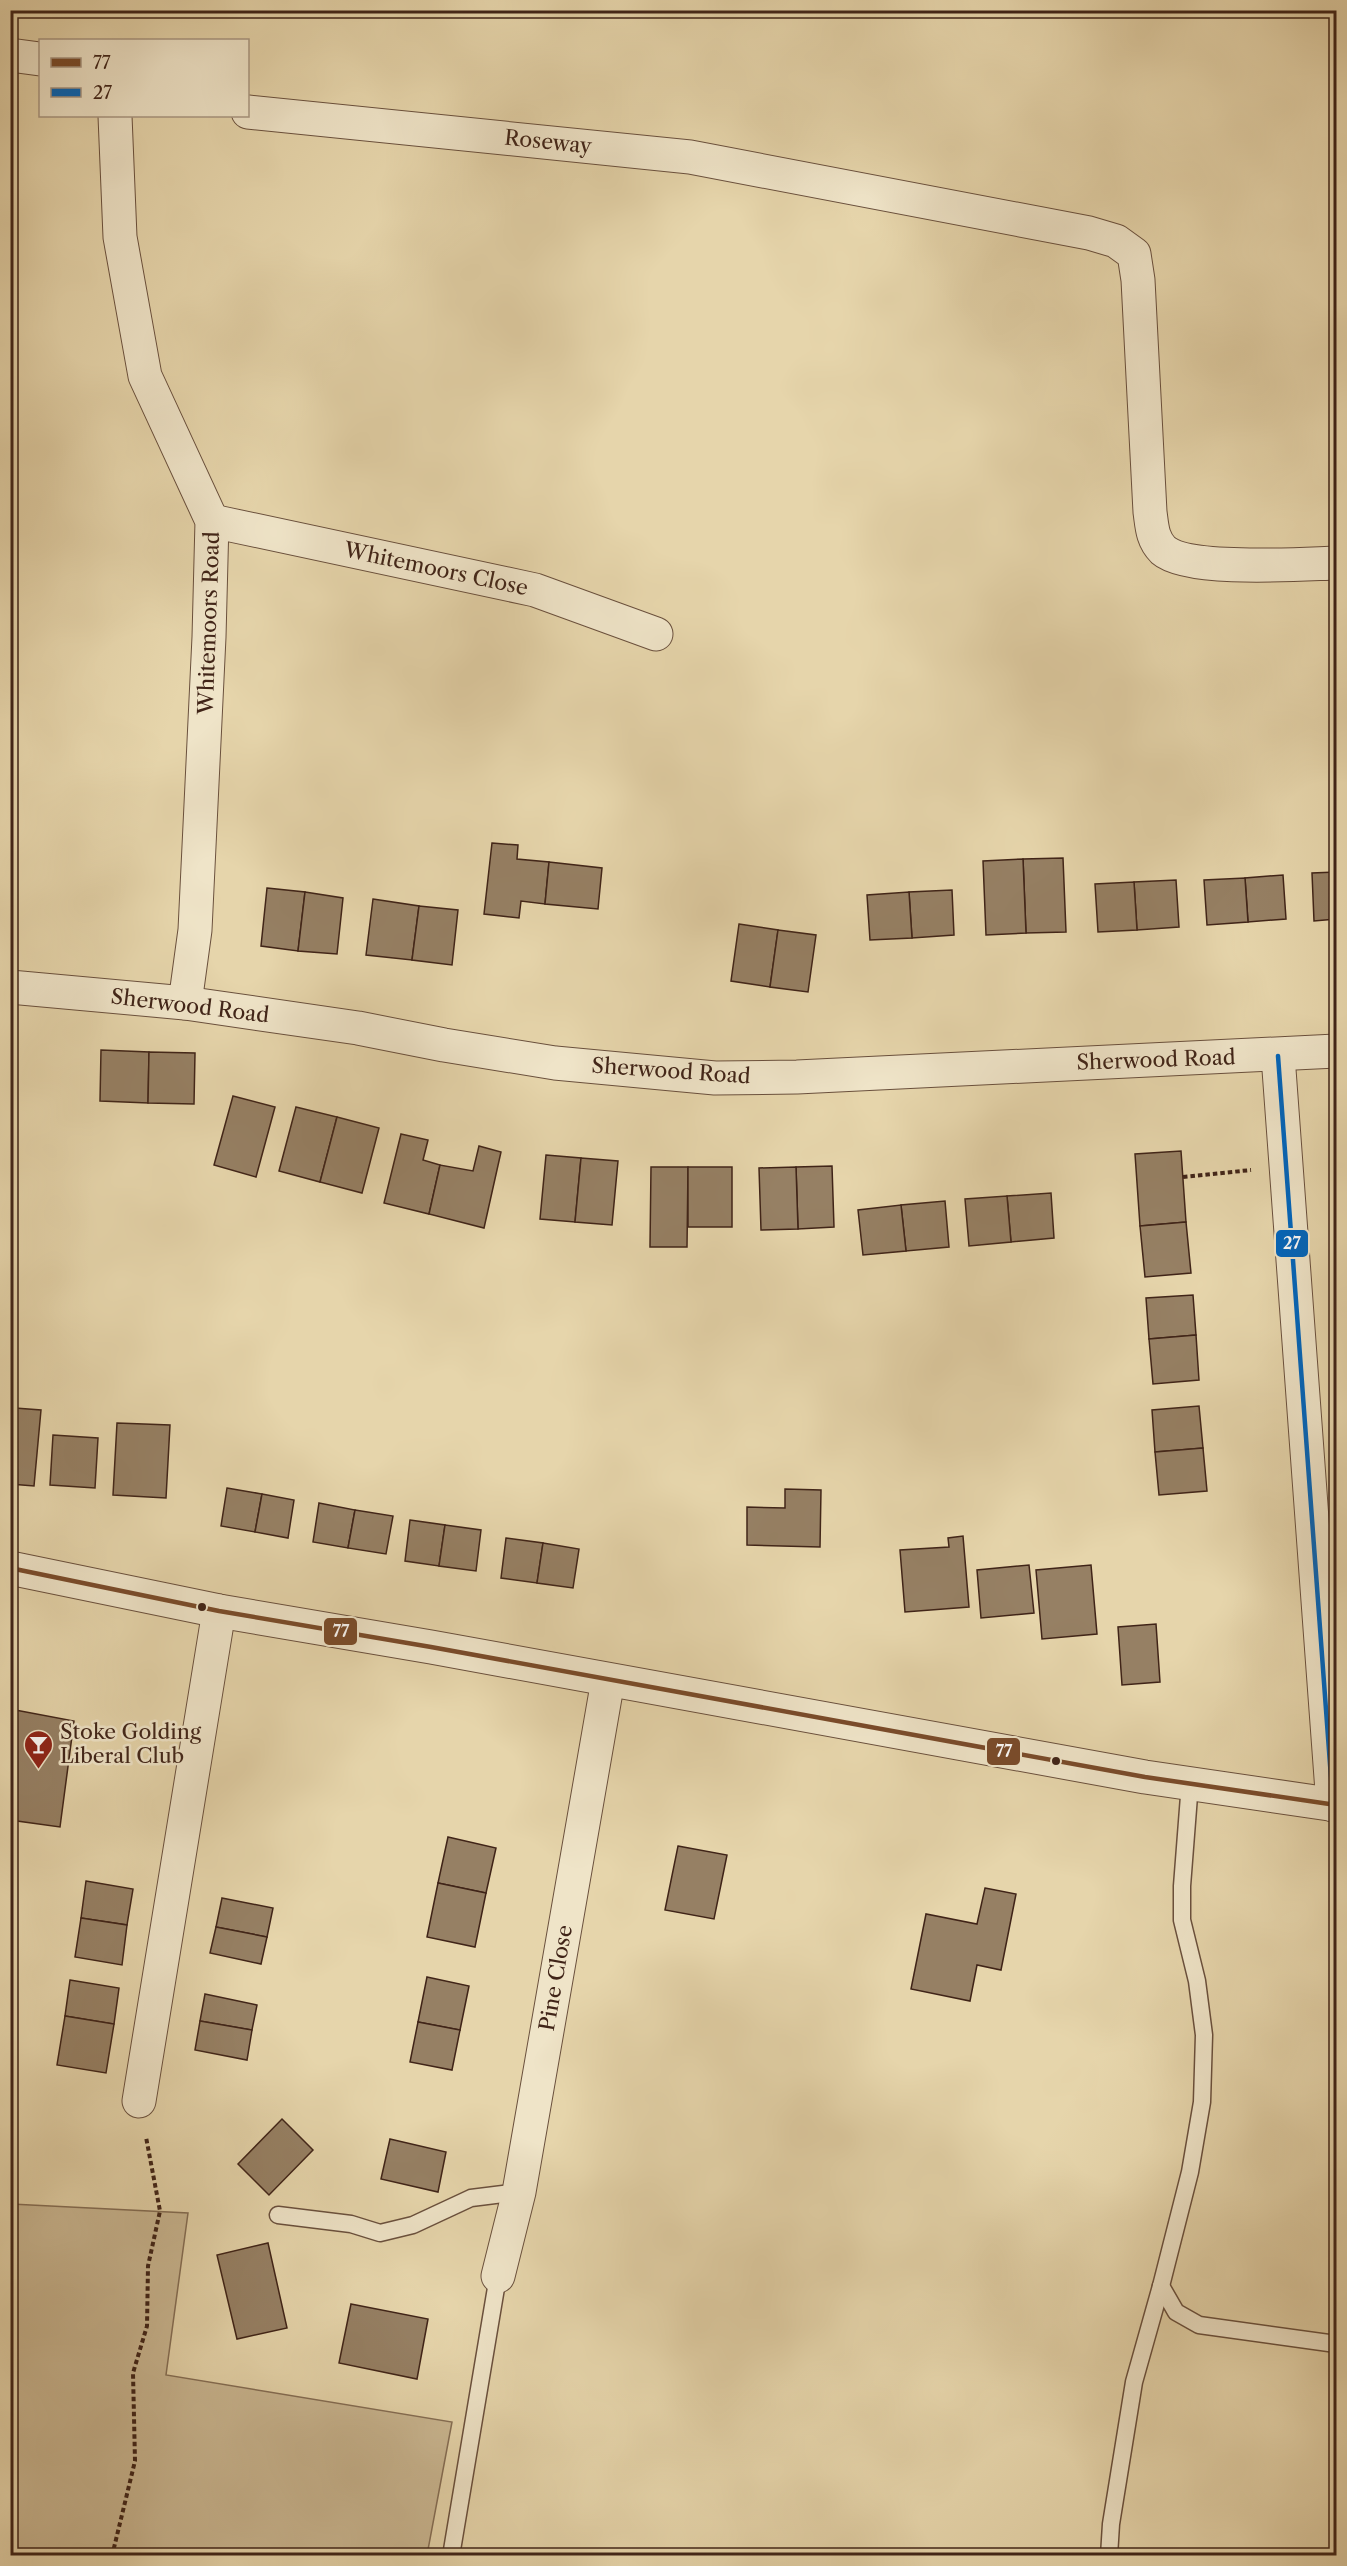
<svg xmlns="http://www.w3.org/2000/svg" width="1347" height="2566" viewBox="0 0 1347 2566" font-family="'Libre Caslon Text',serif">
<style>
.green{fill:#cab792;stroke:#856e55;stroke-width:1.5}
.building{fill:#968064;stroke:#402418;stroke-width:1.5}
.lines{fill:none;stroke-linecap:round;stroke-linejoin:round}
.service-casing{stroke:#6a503d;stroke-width:19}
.minor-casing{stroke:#6a503d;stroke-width:35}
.path{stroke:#402418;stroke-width:4;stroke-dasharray:4.5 3;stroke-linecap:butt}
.service{stroke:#efe4c8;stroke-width:16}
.minor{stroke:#efe4c8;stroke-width:33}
.bus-1-casing{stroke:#efe4c8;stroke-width:9}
.bus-2-casing{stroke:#efe4c8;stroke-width:9}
.bus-1{stroke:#7a4b2a;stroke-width:4.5}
.bus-2{stroke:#0065bd;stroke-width:4.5}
.bus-dot{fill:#402418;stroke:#efe4c8;stroke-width:2}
.labels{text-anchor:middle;stroke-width:5;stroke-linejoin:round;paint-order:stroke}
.street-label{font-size:21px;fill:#402418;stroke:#efe4c8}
.poi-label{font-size:21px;fill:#402418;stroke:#efe4c8;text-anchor:start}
.line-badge{stroke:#efe4c8;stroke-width:2}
.badge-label{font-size:16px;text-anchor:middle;font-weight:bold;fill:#fff}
</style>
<rect width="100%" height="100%" fill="#e6d5ab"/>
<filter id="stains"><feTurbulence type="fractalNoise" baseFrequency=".00333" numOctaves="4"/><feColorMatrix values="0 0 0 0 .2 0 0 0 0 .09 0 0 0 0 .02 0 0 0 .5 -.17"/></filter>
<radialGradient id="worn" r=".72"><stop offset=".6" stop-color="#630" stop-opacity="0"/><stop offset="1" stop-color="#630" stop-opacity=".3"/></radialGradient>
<polygon class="green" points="11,2204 188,2213 166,2375 452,2422 427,2555 11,2555"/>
<g class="building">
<polygon points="492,843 518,845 517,859 549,862 545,904 521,901 519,918 484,914"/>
<polygon points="1063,858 1066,932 1026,933 1023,859"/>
<polygon points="1023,859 1026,933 986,935 983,861"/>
<polygon points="549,862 602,868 598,909 545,904"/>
<polygon points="1336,872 1336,919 1314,921 1312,873"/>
<polygon points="1283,875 1286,919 1248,922 1245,878"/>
<polygon points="1245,878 1248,922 1207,925 1204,880"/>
<polygon points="1176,880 1179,927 1137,930 1134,882"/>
<polygon points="1134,882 1137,930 1098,932 1095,884"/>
<polygon points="267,888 305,892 298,951 261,946"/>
<polygon points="952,890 954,935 912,938 909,892"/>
<polygon points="305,892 343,898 337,954 298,951"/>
<polygon points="909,892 912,938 870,940 867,895"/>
<polygon points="373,899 419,906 412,960 366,955"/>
<polygon points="419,906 458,910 452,965 412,960"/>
<polygon points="739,924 778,930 770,987 731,981"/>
<polygon points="778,930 816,935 808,992 770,987"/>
<polygon points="101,1050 149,1052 148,1103 100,1101"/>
<polygon points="149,1052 195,1053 194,1104 148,1103"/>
<polygon points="233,1096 275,1107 256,1177 214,1165"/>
<polygon points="296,1107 337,1117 320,1182 279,1171"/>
<polygon points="337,1117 379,1128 362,1193 320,1182"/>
<polygon points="401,1134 428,1140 423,1160 440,1165 429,1214 384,1203"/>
<polygon points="479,1146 501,1152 484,1228 429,1214 440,1165 473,1171"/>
<polygon points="1181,1151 1186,1222 1140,1226 1135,1154"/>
<polygon points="546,1155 581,1158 575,1222 540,1219"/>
<polygon points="581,1158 618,1161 612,1225 575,1222"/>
<polygon points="832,1166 834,1227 798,1229 796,1167"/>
<polygon points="651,1167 688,1167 687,1247 650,1247"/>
<rect x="688" y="1167" width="44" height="60"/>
<polygon points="796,1167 798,1229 761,1230 759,1168"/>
<polygon points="1051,1193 1054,1238 1011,1242 1007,1196"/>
<polygon points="1007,1196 1011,1242 969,1246 965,1199"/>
<polygon points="945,1201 949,1247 906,1251 901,1205"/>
<polygon points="901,1205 906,1251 863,1255 858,1210"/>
<polygon points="1186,1222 1191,1273 1145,1277 1140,1226"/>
<polygon points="1193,1295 1196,1335 1149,1339 1146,1298"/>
<polygon points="1196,1335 1199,1380 1153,1384 1149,1339"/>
<polygon points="1199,1406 1203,1448 1155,1452 1152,1410"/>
<polygon points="15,1408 41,1410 34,1486 10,1484 10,1428 13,1428"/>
<polygon points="117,1423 170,1425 166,1498 113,1495"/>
<polygon points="53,1435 98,1438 95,1488 50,1485"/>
<polygon points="1203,1448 1207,1491 1159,1495 1155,1452"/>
<polygon points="227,1488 262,1494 255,1532 221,1526"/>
<polygon points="785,1489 821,1490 820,1547 747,1545 747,1507 785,1508"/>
<polygon points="262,1494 294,1500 288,1538 255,1532"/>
<polygon points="319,1503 355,1510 348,1548 313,1542"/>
<polygon points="355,1510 393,1516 386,1554 348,1548"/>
<polygon points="410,1520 445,1525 439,1566 405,1561"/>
<polygon points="445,1525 481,1530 476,1571 439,1566"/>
<polygon points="963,1536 969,1607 905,1612 900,1550 949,1547 948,1538"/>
<polygon points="506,1538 543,1543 537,1583 501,1578"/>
<polygon points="543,1543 579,1549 573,1588 537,1583"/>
<polygon points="1029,1565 1034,1613 981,1618 977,1570"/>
<polygon points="1091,1565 1097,1634 1042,1639 1036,1570"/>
<polygon points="1156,1624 1160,1682 1122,1685 1118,1627"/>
<polygon points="10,1709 74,1721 60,1827 10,1820"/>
<polygon points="448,1837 496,1848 486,1893 438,1883"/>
<polygon points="678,1846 727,1855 714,1919 665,1910"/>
<polygon points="86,1881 133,1889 127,1925 81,1918"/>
<polygon points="438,1883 486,1893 475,1947 427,1937"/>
<polygon points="985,1888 1016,1894 1001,1970 977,1965 970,2001 911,1989 926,1914 977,1924"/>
<polygon points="222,1898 273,1908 267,1937 216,1927"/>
<polygon points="81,1918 127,1925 122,1965 75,1957"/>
<polygon points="216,1927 267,1937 261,1964 210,1953"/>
<polygon points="427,1977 469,1986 460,2030 418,2022"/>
<polygon points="70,1980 119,1988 114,2024 65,2016"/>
<polygon points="205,1994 257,2005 252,2030 200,2021"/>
<polygon points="65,2016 114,2024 106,2073 57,2065"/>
<polygon points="200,2021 252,2030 247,2060 195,2050"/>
<polygon points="418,2022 460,2030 452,2070 410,2062"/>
<polygon points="282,2119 313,2150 269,2195 238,2164"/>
<polygon points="390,2139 446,2152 438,2192 381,2179"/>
<polygon points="268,2243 287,2328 237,2339 217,2255"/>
<polygon points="351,2304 428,2319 417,2379 339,2363"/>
</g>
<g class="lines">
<defs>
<g id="service">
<polyline points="278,2215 351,2224 380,2233 413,2225 471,2198 519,2192"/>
<polyline points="1161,2286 1176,2312 1199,2325 1336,2344"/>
<polyline points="451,2556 498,2276"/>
<polyline points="1109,2556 1111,2524 1134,2382 1161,2286 1190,2172 1202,2102 1204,2035 1197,1981 1182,1920 1182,1886 1190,1783"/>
</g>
<g id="minor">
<polyline points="10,55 40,59"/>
<path d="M248,112L690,157L1089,233L1116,241L1134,254L1138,280L1150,512C1152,526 1152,539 1163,550C1188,572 1301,564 1336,563"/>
<polyline points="115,116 120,237 145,376 212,521 209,637 195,930 185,1003"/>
<polyline points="212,521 535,590 656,634"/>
<polyline points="10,987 185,1003 358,1028 444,1045 555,1063 715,1078 797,1077 1336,1051"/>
<polyline points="1278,1056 1333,1805"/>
<polyline points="10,1568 219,1611 431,1647 1145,1777 1336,1805"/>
<polyline points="139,2101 219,1611"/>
<polyline points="498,2276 519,2192 608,1680"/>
</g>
</defs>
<use href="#service" class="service-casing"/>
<use href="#minor" class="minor-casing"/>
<g class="path">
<polyline points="1183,1177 1251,1170"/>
<polyline points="112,2556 135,2461 133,2373 147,2326 148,2266 160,2211 146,2137"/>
</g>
<use href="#service" class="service"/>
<use href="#minor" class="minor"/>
<defs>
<polyline id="bus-1" points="10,1568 219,1611 431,1647 1145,1777 1336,1805"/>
<polyline id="bus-2" points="1278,1056 1333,1805"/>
</defs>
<use href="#bus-1" class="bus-1-casing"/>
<use href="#bus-2" class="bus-2-casing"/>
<use href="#bus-1" class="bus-1"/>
<use href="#bus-2" class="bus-2"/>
</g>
<defs>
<symbol id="bar-pin" viewBox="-11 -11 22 30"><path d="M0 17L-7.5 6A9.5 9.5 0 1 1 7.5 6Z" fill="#8f2418" stroke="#efe4c8"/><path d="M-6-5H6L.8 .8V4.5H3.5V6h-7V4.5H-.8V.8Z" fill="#fff"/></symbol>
</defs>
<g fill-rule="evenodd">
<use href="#bar-pin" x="22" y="1728" width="33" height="45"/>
</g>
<g class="bus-dot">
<circle cx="202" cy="1607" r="5"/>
<circle cx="1056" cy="1761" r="5"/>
</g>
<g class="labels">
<g class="street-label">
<text transform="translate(548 142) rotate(6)" y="7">Roseway</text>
<text transform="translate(436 569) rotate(12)" y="7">Whitemoors Close</text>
<text transform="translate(209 623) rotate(-88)" y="7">Whitemoors Road</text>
<text transform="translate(190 1006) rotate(7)" y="7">Sherwood Road</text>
<text transform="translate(1156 1060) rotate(-2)" y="7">Sherwood Road</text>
<text transform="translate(671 1071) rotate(4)" y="7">Sherwood Road</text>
<text transform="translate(556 1978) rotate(-80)" y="7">Pine Close</text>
</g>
<g class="poi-label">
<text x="60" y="1739">Stoke Golding<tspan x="60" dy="24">Liberal Club</tspan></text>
</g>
</g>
<g class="line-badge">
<rect x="1275" y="1229" width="34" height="29" rx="6" fill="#0065bd"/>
<rect x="323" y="1617" width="35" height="29" rx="6" fill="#7a4b2a"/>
<rect x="986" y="1737" width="35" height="29" rx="6" fill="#7a4b2a"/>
</g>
<g class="badge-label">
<text x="1292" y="1249">27</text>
<text x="341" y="1637">77</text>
<text x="1004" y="1757">77</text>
</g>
<rect width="1347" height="2566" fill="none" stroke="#e6d5ab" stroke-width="36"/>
<rect x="12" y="12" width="1323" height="2542" fill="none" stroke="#402418" stroke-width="3"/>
<rect x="18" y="18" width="1311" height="2530" fill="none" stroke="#402418" stroke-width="1.5"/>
<rect x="39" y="39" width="210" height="78" fill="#efe4c8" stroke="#a99782" stroke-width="1.5"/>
<rect x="51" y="58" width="30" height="9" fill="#7a4b2a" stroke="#a99782" stroke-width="1.5"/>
<text x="93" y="69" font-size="18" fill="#402418">77</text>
<rect x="51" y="88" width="30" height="9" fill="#0065bd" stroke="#a99782" stroke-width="1.5"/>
<text x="93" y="99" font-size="18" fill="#402418">27</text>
<rect width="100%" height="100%" filter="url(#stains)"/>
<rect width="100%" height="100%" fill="url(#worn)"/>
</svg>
